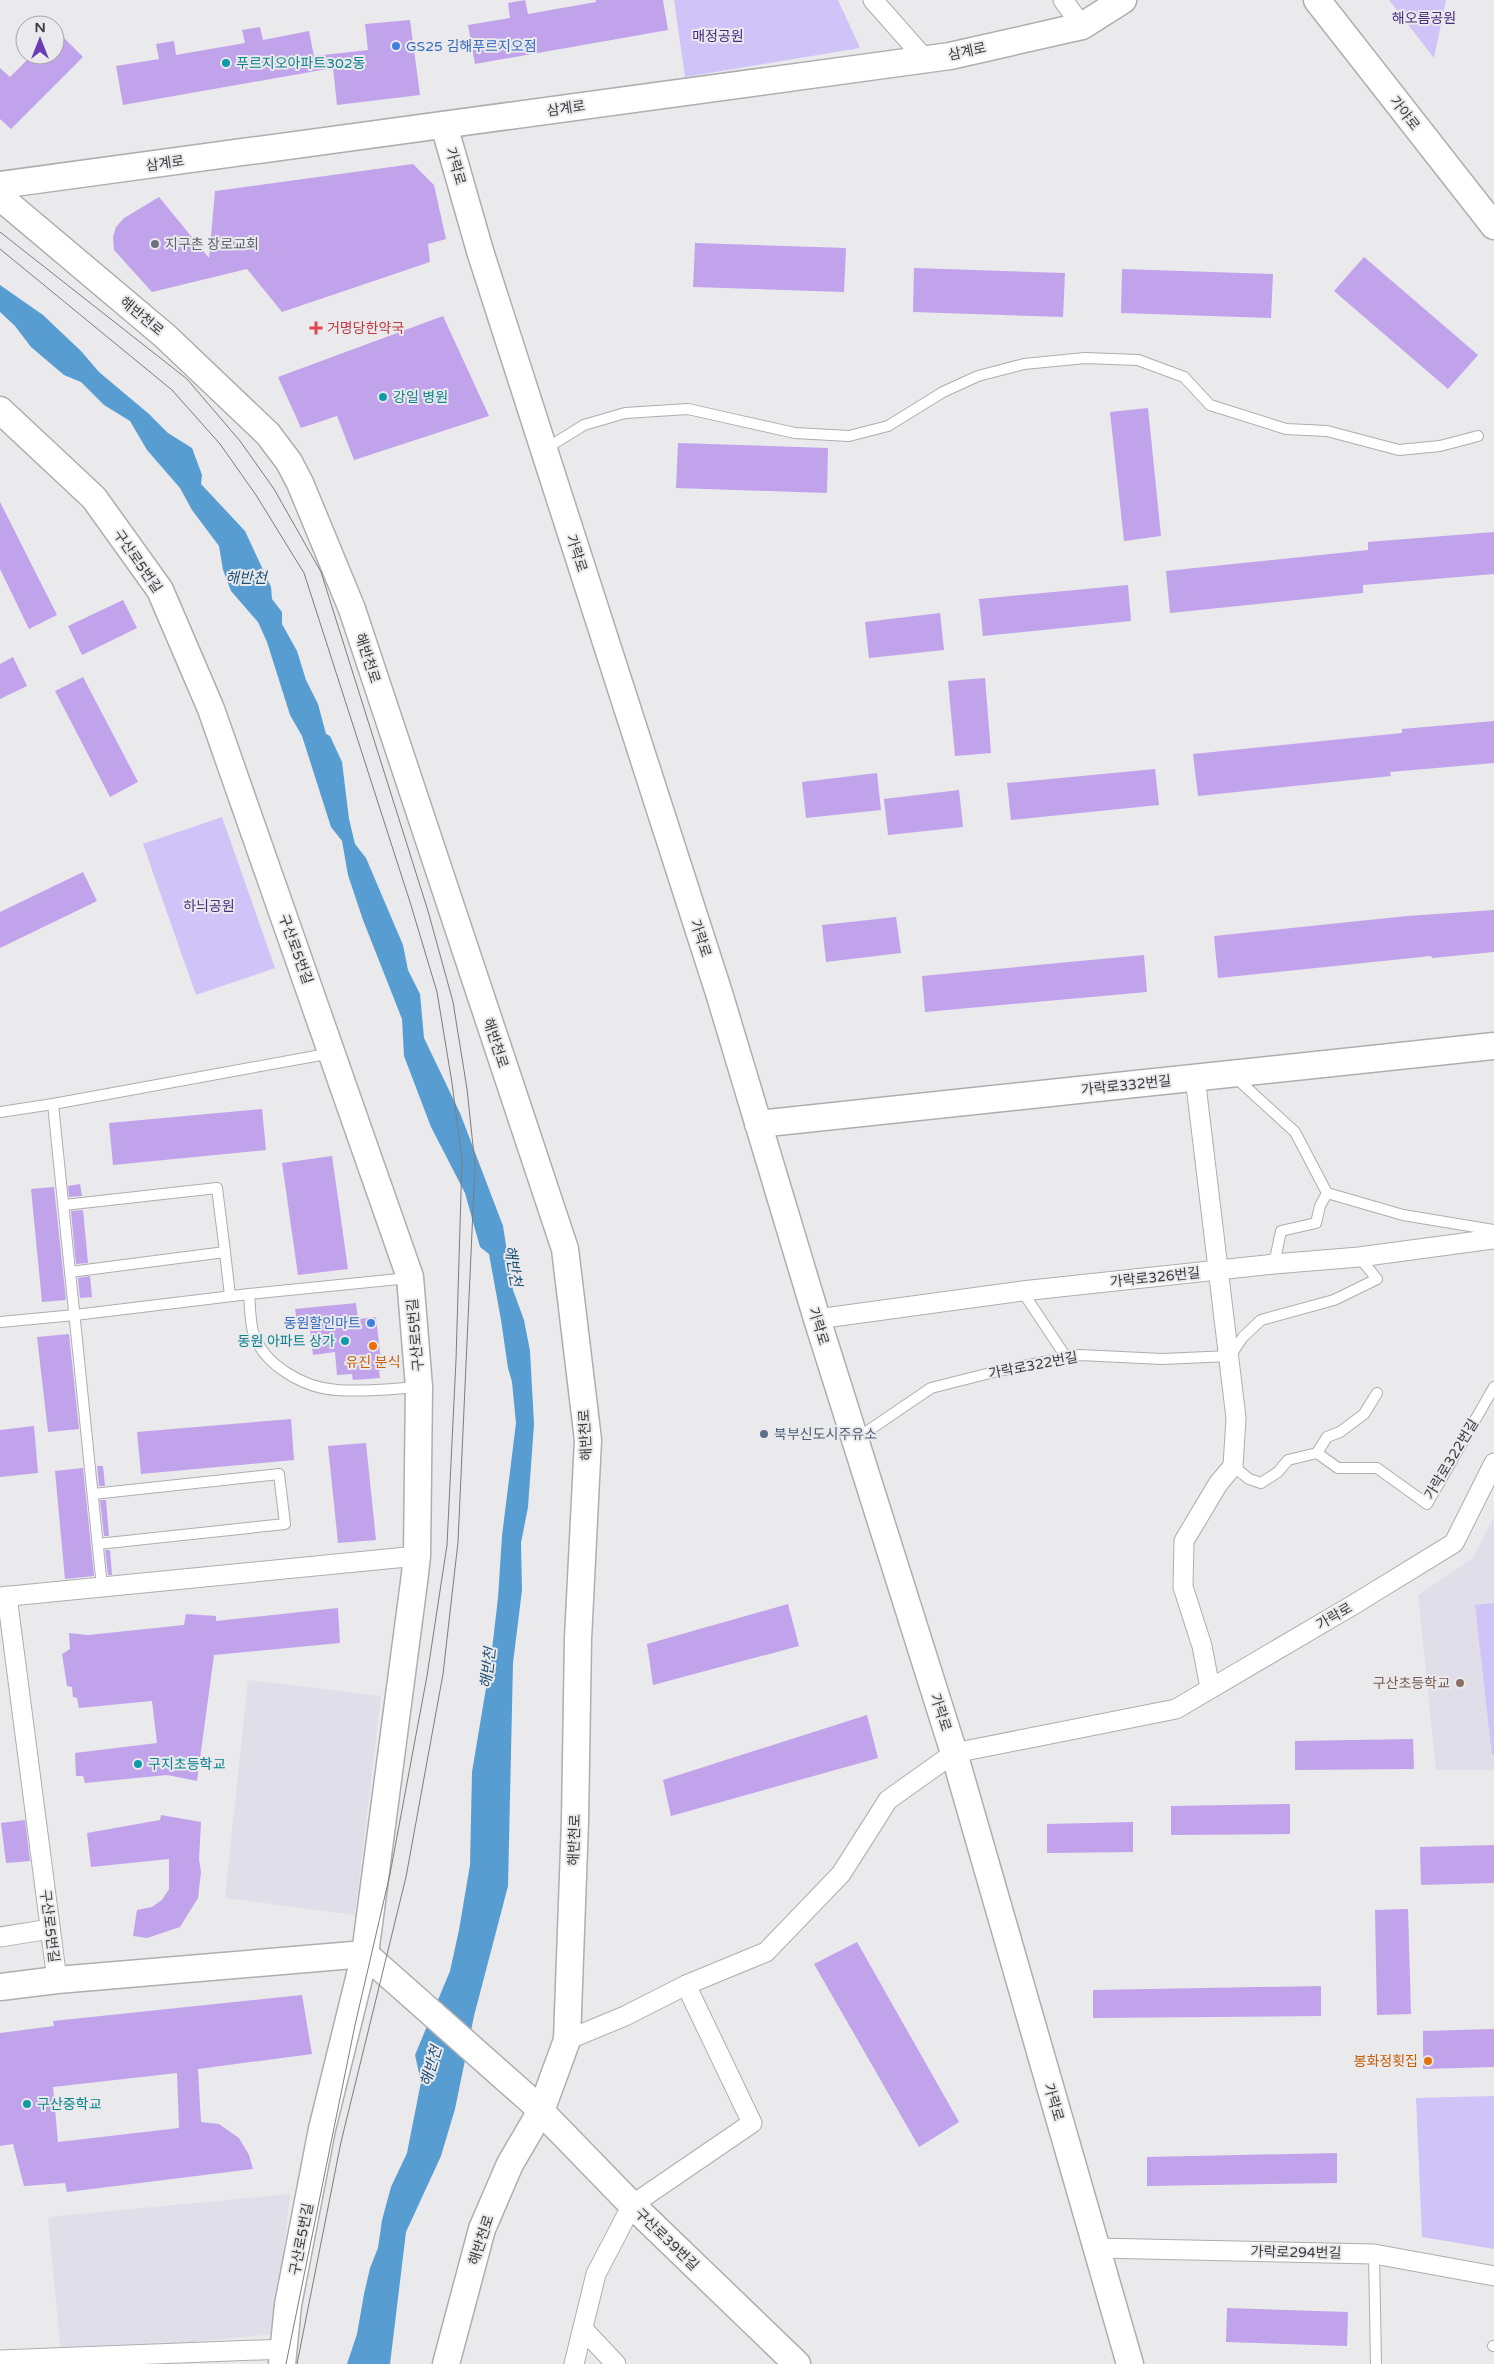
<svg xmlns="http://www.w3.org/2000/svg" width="1494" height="2364" viewBox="0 0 1494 2364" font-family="'Varela Round','Noto Sans KR',sans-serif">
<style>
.built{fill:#e0dee8}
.green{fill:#d0c3f8}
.water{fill:#579dd2}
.building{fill:#c0a3eb;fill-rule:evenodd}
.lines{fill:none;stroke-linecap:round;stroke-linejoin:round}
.lane-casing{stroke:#aeaeb1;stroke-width:12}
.street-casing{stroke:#aeaeb1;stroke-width:21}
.secondary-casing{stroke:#aeaeb1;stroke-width:29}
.lane{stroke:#fff;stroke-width:10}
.street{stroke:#fff;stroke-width:19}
.secondary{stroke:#fff;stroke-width:26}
.tram{stroke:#7d7d7e;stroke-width:1}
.shop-dot{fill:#3f7fe0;stroke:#eae9ec;stroke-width:2}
.culture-dot{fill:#0f9aa8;stroke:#eae9ec;stroke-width:2}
.worship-dot{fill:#6b7280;stroke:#eae9ec;stroke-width:2}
.health-dot{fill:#e0444e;stroke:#eae9ec;stroke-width:2}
.food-dot{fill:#e8710a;stroke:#eae9ec;stroke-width:2}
.service-dot{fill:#5c6f8a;stroke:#eae9ec;stroke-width:2}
.education-dot{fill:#8d6e63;stroke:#eae9ec;stroke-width:2}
.labels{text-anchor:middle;stroke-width:4;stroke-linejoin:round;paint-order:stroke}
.park-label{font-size:14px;fill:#492b7f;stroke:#eae9ec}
.shop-label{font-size:14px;fill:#366cbe;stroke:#eae9ec;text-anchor:start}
.street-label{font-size:14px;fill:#3c3c3d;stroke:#eae9ec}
.culture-label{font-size:14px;fill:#0d838f;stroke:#eae9ec;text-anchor:start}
.worship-label{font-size:14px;fill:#5b616d;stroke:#eae9ec;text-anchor:start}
.health-label{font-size:14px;fill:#be3a42;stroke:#eae9ec;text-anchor:start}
.food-label{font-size:14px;fill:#c56008;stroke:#eae9ec}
.service-label{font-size:14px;fill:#4e5e75;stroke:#eae9ec;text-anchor:start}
.education-label{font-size:14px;fill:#785e54;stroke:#eae9ec;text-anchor:end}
.water-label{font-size:15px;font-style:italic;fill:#1e5176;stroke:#eae9ec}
</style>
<rect width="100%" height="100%" fill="#eae9ec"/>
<g class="built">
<polygon points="1494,1516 1494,1770 1436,1770 1418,1595 1473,1558"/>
<polygon points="248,1680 381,1696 355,1915 225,1898"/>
<polygon points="290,2194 274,2334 61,2355 48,2217"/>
</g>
<g class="green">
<polygon points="674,0 838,0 860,48 685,77"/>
<polygon points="1389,0 1446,0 1434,58"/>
<polygon points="222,817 275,968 196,995 143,844"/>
<polygon points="1494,1603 1494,1755 1492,1755 1475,1605"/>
<polygon points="1494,2096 1494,2249 1422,2237 1416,2098"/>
</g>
<polygon class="water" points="0,285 43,315 81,351 99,372 149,414 168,433 192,448 202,475 201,484 245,531 271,587 272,599 282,612 282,624 297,651 306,680 318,704 326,734 330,736 342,762 349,819 355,844 366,858 403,945 408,970 420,994 424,1038 460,1113 503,1226 513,1290 524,1320 530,1351 534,1424 528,1507 521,1543 522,1590 513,1663 508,1886 474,2016 455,2109 441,2156 406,2232 390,2364 347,2364 357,2334 364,2294 370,2268 378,2248 382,2220 391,2187 407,2153 421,2082 415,2055 450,1971 459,1930 470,1865 472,1772 491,1658 498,1598 502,1536 516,1423 512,1382 508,1368 501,1320 489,1254 480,1247 465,1193 431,1127 404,1056 402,1019 363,920 348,875 342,841 331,827 302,736 290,715 267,642 258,622 231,591 223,570 219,546 192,510 180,488 147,450 130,421 104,405 81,382 64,375 31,347 15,326 0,312"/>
<g class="building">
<polygon points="525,0 528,14 596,2 596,0 663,0 668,30 475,64 468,25 510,18 508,3"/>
<polygon points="410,20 420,95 337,105 333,68 123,105 116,66 159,59 156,44 174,41 176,55 245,43 242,30 260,27 263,40 309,31 314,56 368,50 365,24"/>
<polygon points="55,29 83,57 11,129 0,119 0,68 10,77 32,55 55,55"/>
<polygon points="413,164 434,185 446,239 428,244 430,262 282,312 247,269 152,292 114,250 113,237 116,227 124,218 159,197 209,258 215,191"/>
<polygon points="695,243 846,248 844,292 693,287"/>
<polygon points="1364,257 1478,355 1448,389 1334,291"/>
<polygon points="914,268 1065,273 1063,317 913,312"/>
<polygon points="1122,269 1273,274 1271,318 1121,313"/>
<polygon points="443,316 489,416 354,460 337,416 301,428 278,377"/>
<polygon points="1148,408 1161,536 1124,541 1110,412"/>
<polygon points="678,443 828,448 827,493 676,488"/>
<polygon points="0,502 57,615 29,629 0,569"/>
<polygon points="1494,532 1494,574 1363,585 1363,593 1170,613 1166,571 1368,550 1368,542"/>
<polygon points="1128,585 1131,621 983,636 979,599"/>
<polygon points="123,600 137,628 82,655 68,626"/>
<polygon points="940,613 944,650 869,658 865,622"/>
<polygon points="13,657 27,686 0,699 0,664"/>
<polygon points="83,677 138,782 110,797 55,691"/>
<polygon points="985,678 991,753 955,756 948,681"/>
<polygon points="1494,721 1494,763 1390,772 1391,776 1198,796 1193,754 1402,733 1402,729"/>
<polygon points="1155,769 1159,805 1011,820 1007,783"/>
<polygon points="877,773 881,810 806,818 802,782"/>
<polygon points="959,790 963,827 888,835 884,799"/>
<polygon points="83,872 97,901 0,948 0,912"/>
<polygon points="1494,910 1494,952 1432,958 1431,956 1218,978 1214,936 1407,916"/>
<polygon points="896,917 901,953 826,962 822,925"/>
<polygon points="1144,955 1147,992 925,1012 922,976"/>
<polygon points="262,1109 266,1150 113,1165 109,1123"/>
<polygon points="332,1156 348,1269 298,1275 282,1163"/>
<polygon points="80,1184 82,1196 69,1197 68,1186"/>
<polygon points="54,1187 66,1300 42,1302 31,1189"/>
<polygon points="83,1210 88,1263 76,1264 71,1211"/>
<polygon points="90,1276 92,1297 80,1298 78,1278"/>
<polygon points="356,1303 358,1319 376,1317 382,1370 379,1371 380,1378 353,1380 352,1374 337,1375 335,1352 313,1355 310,1329 298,1330 295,1309"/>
<polygon points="69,1334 79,1429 48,1432 37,1337"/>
<polygon points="291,1419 294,1460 141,1474 137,1432"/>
<polygon points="34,1426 38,1473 0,1477 0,1430"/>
<polygon points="366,1443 376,1540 338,1543 328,1446"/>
<polygon points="97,1466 103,1466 105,1486 99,1486"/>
<polygon points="83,1468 94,1576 65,1579 55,1471"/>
<polygon points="100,1500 106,1500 109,1536 104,1536"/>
<polygon points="105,1550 110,1550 112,1575 108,1575"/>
<polygon points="788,1604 799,1646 653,1685 647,1644"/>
<polygon points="338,1608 340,1643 214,1655 197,1781 167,1775 85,1783 83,1776 76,1776 75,1753 157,1743 152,1701 79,1708 77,1698 73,1697 72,1687 67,1686 62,1654 70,1649 69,1633 88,1635 184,1625 186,1614 216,1616 216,1621"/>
<polygon points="867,1715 878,1758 671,1816 663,1780"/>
<polygon points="1413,1739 1414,1769 1295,1770 1295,1741"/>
<polygon points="1290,1804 1290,1834 1171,1835 1171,1806"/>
<polygon points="161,1815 201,1822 199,1859 201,1872 198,1898 180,1927 147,1938 133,1936 137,1910 152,1907 162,1900 169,1889 169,1859 91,1867 87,1833 160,1820"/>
<polygon points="25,1820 30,1861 6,1863 1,1823"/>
<polygon points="1133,1822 1133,1852 1047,1853 1047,1824"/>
<polygon points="1494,1845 1494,1883 1421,1885 1420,1847"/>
<polygon points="1408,1909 1411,2014 1377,2015 1375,1910"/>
<polygon points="857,1942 959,2122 919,2147 814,1964"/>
<polygon points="1321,1986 1321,2016 1093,2018 1093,1990"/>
<path d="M302,1995L312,2054L198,2069L201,2122L219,2124L239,2138L249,2155L253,2169L67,2192L65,2183L24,2186L13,2144L0,2146V2033L54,2026L53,2021ZM177,2073L179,2128L58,2142L53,2087Z"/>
<polygon points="1494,2029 1494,2067 1423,2069 1423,2031"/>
<polygon points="1337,2153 1337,2183 1147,2186 1147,2157"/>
<polygon points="1227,2308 1348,2312 1347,2346 1226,2342"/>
</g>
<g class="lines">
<defs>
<g id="lane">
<polyline points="545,449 584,425 625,413 688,409 795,433 849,436 888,426 943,392 978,376 1024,364 1085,358 1138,360 1184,377 1210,405 1286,429 1327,431 1399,450 1440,446 1478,436"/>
<polyline points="1235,1077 1295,1132 1327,1193 1403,1215 1494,1230"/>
<polyline points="53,1104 102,1587"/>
<polyline points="0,1112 53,1104 332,1053"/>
<polyline points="64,1205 217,1188 225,1252 70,1272"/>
<polyline points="225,1252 230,1296"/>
<polyline points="1274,1264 1281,1231 1316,1223 1320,1206 1327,1193"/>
<polyline points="1022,1291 1066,1357"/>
<path d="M249,1294C250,1306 250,1320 253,1332C263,1365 304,1388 337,1390C363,1392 391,1389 417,1387"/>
<polyline points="0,1322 75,1315 249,1294 409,1278"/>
<polyline points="856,1439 931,1388 998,1371 1080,1355 1162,1359 1230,1356 1243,1337 1261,1320 1334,1300 1377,1279 1359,1257"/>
<polyline points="1317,1453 1327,1437 1340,1432 1364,1414 1377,1393"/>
<polyline points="1233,1466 1249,1479 1261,1483 1278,1472 1288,1460 1317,1453 1338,1468 1377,1468 1427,1504 1494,1387"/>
<polyline points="93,1494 279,1474 285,1524 98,1544"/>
<polyline points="1374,2254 1376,2364"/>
<polyline points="1493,2346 1494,2346"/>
</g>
<g id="street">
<polyline points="873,0 925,59"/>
<polyline points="1063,0 1082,26"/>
<polyline points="1195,1077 1236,1418 1233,1466 1218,1484 1184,1541 1183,1587 1202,1646 1210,1688"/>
<polyline points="817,1319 1022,1291 1274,1264 1359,1257 1494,1239"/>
<polyline points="7,1596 57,1980"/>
<polyline points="0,1597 417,1556"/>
<polyline points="0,1937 50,1929"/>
<polyline points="567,2040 625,2016 686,1985 766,1952 841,1874 888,1800 954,1753 1176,1709 1353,1605 1454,1543 1494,1463"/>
<polyline points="1096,2248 1374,2254 1494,2276"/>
<polyline points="583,2329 616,2364"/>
<polyline points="0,2360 284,2349"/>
<polyline points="574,2364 596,2274 632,2205 752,2123 686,1985"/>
</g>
<g id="secondary">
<polyline points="1317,0 1494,226"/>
<polyline points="444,125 480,251 719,993 817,1319 954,1753 1130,2364"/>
<polyline points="0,185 950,56 1082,26 1123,0"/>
<polyline points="0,197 165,336 268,434 289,462 300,483 352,609 565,1249 588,1440 578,1639 575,1821 567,2040 541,2111 510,2164 482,2229 446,2364"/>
<polyline points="0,410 94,498 160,590 211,709 410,1277 419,1387 417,1556 414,1582 365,1954 322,2129 288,2305 282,2364"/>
<polyline points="758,1124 1494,1046"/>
<polyline points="365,1954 530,2100 632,2205 797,2364"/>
<polyline points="0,1987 57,1980 365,1954"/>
</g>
</defs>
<use href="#lane" class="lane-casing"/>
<use href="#street" class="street-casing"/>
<use href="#secondary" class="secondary-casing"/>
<use href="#lane" class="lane"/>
<use href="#street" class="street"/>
<use href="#secondary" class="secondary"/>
<g class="tram">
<polyline points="0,232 187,379 240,441 274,489 321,572 428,911 453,1002 467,1089 475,1165 458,1542 443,1674 406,1877 341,2142 297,2364"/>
<polyline points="0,249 172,390 220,444 256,495 304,573 410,902 437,992 452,1083 462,1160 456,1360 447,1545 427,1676 390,1874 355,2025 286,2364"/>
</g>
</g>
<g class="shop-dot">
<circle cx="396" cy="46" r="5"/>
<circle cx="371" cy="1323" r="5"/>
</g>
<g class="culture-dot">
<circle cx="226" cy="63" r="5"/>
<circle cx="383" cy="397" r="5"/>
<circle cx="345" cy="1341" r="5"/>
<circle cx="138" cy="1764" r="5"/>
<circle cx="27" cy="2104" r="5"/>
</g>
<circle class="worship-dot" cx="155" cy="244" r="5"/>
<path class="health-dot" d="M313.5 320.5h5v5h5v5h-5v5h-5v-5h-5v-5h5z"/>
<g class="food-dot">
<circle cx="373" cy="1346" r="5"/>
<circle cx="1428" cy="2061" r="5"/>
</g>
<circle class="service-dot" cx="764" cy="1434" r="5"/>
<circle class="education-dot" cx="1460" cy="1683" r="5"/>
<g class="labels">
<g class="park-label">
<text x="1424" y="23">해오름공원</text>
<text x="718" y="41">매정공원</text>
<text x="209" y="911">하늬공원</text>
</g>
<g class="shop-label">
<text x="406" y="51">GS25 김해푸르지오점</text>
<text x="361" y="1328" text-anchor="end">동원할인마트</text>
</g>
<g class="street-label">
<text transform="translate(967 51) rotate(-12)" y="5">삼계로</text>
<text transform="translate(566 108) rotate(-8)" y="5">삼계로</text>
<text transform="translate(1405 113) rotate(52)" y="5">가야로</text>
<text transform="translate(165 163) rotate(-8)" y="5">삼계로</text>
<text transform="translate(456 166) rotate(74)" y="5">가락로</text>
<text transform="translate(142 316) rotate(40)" y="5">해반천로</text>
<text transform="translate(577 553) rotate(72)" y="5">가락로</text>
<text transform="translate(138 561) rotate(55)" y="5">구산로5번길</text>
<text transform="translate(368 658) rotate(72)" y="5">해반천로</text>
<text transform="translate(701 938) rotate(72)" y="5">가락로</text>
<text transform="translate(296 949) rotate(70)" y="5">구산로5번길</text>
<text transform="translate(496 1043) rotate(72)" y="5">해반천로</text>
<text transform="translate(1126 1085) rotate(-6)" y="5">가락로332번길</text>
<text transform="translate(1155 1277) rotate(-6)" y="5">가락로326번길</text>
<text transform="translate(819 1326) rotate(73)" y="5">가락로</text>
<text transform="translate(415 1335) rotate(-95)" y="5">구산로5번길</text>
<text transform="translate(1033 1365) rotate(-11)" y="5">가락로322번길</text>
<text transform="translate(585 1435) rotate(-93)" y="5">해반천로</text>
<text transform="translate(1451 1459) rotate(-59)" y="5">가락로322번길</text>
<text transform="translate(1334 1616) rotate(-30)" y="5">가락로</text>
<text transform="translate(941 1712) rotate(72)" y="5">가락로</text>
<text transform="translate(574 1840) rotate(-88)" y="5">해반천로</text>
<text transform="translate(50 1926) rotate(83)" y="5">구산로5번길</text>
<text transform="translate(1054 2102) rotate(74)" y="5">가락로</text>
<text transform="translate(301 2239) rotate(-79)" y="5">구산로5번길</text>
<text transform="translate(667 2239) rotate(44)" y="5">구산로39번길</text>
<text transform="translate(481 2240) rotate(-72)" y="5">해반천로</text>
<text transform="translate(1296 2252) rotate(1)" y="5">가락로294번길</text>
</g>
<g class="culture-label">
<text x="236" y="68">푸르지오아파트302동</text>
<text x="393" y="402">강일 병원</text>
<text x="335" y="1346" text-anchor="end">동원 아파트 상가</text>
<text x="148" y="1769">구지초등학교</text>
<text x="37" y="2109">구산중학교</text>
</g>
<g class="worship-label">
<text x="165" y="249">지구촌 장로교회</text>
</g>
<g class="health-label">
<text x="327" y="333">거명당한약국</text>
</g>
<g class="food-label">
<text x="373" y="1367">유진 분식</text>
<text x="1418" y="2066" text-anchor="end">봉화정횟집</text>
</g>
<g class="service-label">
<text x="774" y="1439">북부신도시주유소</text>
</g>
<g class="education-label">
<text x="1450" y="1688">구산초등학교</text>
</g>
<g class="water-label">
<text x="246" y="583">해반천</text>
<text transform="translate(513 1266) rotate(80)" y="5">해반천</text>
<text transform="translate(488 1668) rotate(-84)" y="5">해반천</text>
<text transform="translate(431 2066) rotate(-74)" y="5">해반천</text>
</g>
</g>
<g transform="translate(40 40)"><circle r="24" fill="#eae9ec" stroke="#a4a4a6"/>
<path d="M0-4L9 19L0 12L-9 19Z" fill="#6c3cb4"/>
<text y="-8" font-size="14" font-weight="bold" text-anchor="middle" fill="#3c3c3d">N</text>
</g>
</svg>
